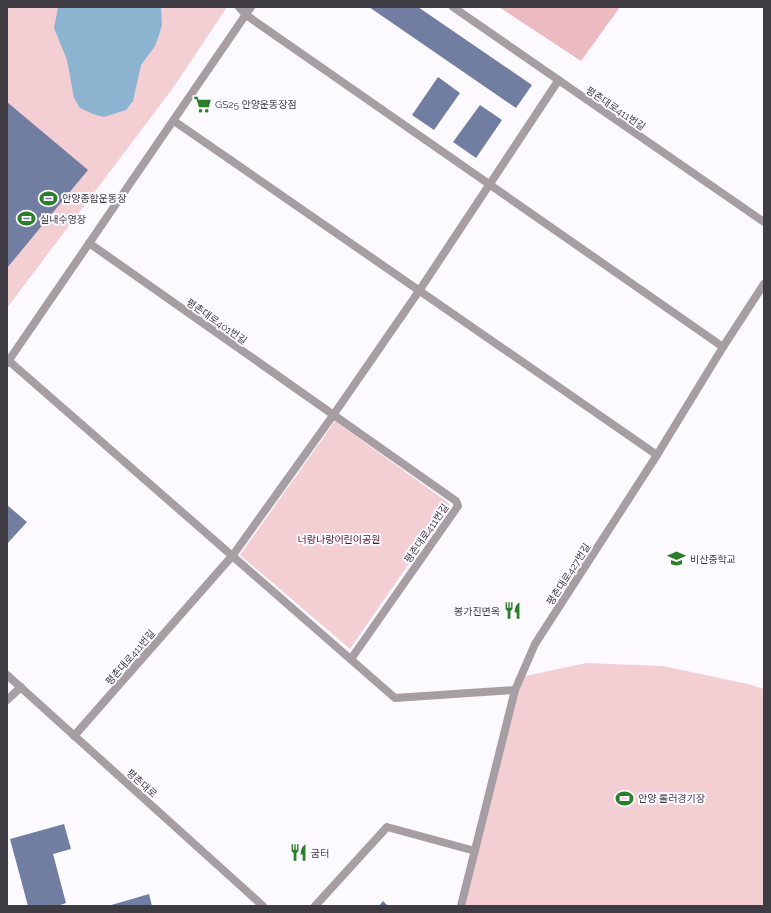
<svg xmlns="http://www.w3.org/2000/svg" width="771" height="913" viewBox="0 0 771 913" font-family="Raleway,'Noto Sans KR',sans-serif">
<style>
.green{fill:#f3cfd4}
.forest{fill:#ecbac1}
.water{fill:#8cb4d0}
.building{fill:#727da2}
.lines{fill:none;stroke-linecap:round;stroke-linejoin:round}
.service{stroke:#a79ea4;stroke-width:8}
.minor{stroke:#a79ea4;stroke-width:8}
.tertiary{stroke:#a79ea4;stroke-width:8}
.labels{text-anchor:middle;stroke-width:4;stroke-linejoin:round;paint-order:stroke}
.poi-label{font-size:10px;fill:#3e3b43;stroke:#fcfaff;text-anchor:start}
.street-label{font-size:10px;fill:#3e3b43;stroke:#fcfaff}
.park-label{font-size:10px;fill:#511625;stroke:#fcfaff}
</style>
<rect width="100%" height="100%" fill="#fcfaff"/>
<g class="green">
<polygon points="7,7 227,7 173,88 7,308"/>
<polygon points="335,421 450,504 350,649 240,555"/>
<polygon points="586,663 663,666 748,684 764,689 764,906 461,906 516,678"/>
</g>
<polygon class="forest" points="499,7 620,7 581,61"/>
<polygon class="water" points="58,7 161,7 162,25 159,35 155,46 141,65 133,101 126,110 104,117 93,114 80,108 74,98 67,60 54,28"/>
<g class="building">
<polygon points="369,7 418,7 532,85 516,108"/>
<polygon points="438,77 460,93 434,130 412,115"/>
<polygon points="7,102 88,170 7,268"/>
<polygon points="480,105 502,120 476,158 453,142"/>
<polygon points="7,505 27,522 7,544"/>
<polygon points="64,824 71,849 53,854 66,903 57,906 28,906 10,839"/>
<polygon points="149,894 152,906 108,906"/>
<polygon points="383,901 388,906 379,906"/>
</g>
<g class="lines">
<g class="service">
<polyline points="239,7 246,15"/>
<polyline points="315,906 387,827 475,851"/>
</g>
<g class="minor">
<polyline points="453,7 764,222"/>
<polyline points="246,15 723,347"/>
<polyline points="174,121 657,455"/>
<polyline points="89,243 456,501 458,506 351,659"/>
<polyline points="9,361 395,698 515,690"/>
<polyline points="7,363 251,7"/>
<polyline points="74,736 233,555 334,414 419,291 558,81"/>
<polyline points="461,906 515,690 535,644 657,455 723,347 764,284"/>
</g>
<g class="tertiary">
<polyline points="7,675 263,906"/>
<polyline points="7,700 21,687"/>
</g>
</g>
<defs>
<symbol id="supermarket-bare" viewBox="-9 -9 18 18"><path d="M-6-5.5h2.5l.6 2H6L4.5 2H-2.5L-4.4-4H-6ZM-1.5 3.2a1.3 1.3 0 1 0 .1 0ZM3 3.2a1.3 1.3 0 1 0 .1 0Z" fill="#2b7e2a" stroke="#fcfaff" stroke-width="2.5" paint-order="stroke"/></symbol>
<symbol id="stadium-bare" viewBox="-9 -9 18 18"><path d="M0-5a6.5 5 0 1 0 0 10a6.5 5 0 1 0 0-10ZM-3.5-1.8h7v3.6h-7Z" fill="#2b7e2a" stroke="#fcfaff" stroke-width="2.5" paint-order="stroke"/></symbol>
<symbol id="school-bare" viewBox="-9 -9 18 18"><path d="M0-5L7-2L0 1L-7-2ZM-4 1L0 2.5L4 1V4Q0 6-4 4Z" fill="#2b7e2a" stroke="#fcfaff" stroke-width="2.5" paint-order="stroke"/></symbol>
<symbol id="restaurant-bare" viewBox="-9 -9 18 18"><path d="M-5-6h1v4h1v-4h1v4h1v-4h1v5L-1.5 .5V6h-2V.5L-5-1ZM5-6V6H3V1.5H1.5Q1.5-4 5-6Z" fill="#2b7e2a" stroke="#fcfaff" stroke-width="2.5" paint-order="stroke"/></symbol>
</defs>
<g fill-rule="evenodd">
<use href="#supermarket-bare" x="190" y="92" width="25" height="25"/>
<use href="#stadium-bare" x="36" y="186" width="25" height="25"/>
<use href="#stadium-bare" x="14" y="206" width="25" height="25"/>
<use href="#school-bare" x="664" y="546" width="25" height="25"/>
<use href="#restaurant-bare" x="500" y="598" width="25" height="25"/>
<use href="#stadium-bare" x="612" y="786" width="25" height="25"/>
<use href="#restaurant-bare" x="286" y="840" width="25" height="25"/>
</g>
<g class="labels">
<g class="poi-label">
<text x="215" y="108">GS25 안양운동장점</text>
<text x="62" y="202">안양종합운동장</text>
<text x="40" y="223">실내수영장</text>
<text x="690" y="563">비산중학교</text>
<text x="500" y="615" text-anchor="end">봉가진면옥</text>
<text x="638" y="802">안양 롤러경기장</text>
<text x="311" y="857">굼터</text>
</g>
<g class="street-label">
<text transform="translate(616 108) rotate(34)" y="4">평촌대로411번길</text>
<text transform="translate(217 321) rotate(35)" y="4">평촌대로401번길</text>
<text transform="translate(426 533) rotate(-55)" y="4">평촌대로411번길</text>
<text transform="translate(568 574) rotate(-57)" y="4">평촌대로427번길</text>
<text transform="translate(130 657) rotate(-49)" y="4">평촌대로411번길</text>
<text transform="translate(142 783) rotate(42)" y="4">평촌대로</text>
</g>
<g class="park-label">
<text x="339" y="543">너랑나랑어린이공원</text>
</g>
</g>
<rect width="771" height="913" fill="none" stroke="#3e3b43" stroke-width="16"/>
</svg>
